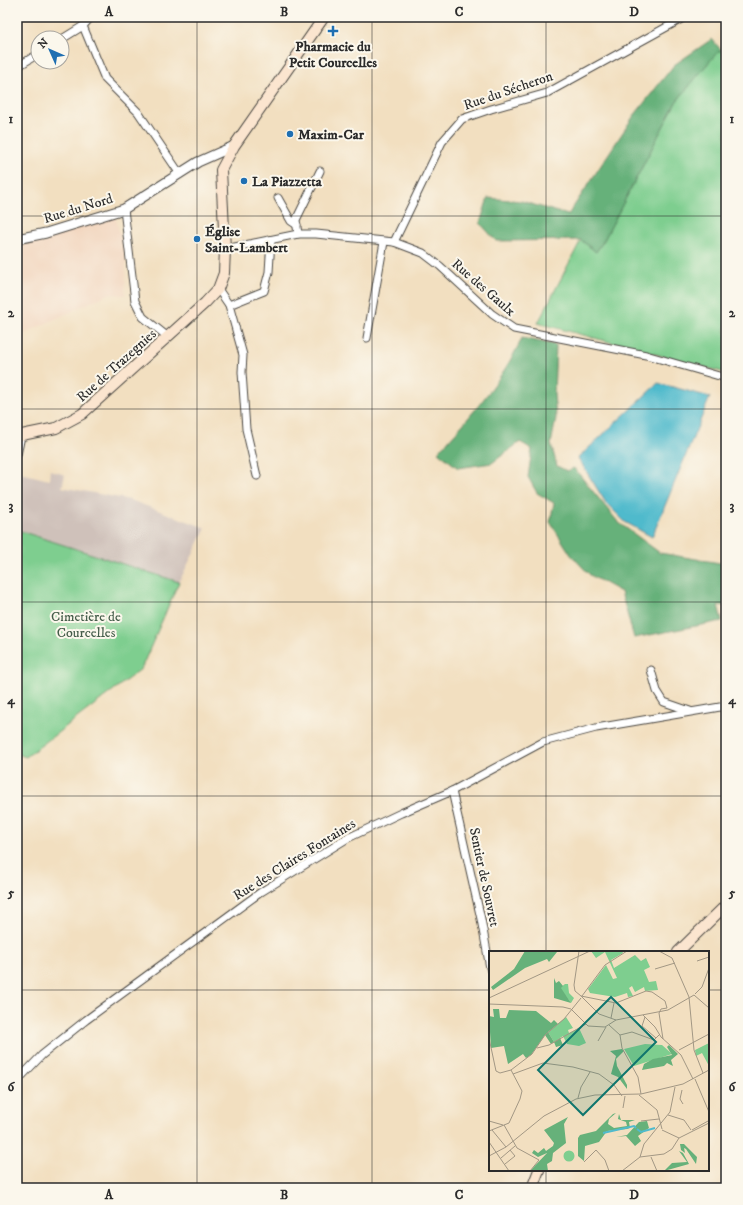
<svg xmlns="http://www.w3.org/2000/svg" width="743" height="1205" viewBox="0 0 743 1205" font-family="'IM FELL DW Pica',serif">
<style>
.built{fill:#f2d5be}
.industrial{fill:#cfc1ba}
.green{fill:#7ece8f;stroke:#547c5d}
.forest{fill:#66b17a;stroke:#486e52}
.water{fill:#50bacc;stroke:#3e727c}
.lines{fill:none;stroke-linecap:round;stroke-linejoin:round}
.minor-casing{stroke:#494641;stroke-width:9}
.tertiary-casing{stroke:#494641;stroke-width:11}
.secondary-casing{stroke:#494641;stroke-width:12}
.minor{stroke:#fff;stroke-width:7}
.tertiary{stroke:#fff;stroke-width:9}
.secondary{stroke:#fbe5cf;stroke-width:10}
.grid{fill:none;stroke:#2b2b2b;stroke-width:1;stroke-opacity:0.55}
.poi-dot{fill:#1f6fb2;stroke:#fbf7ec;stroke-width:1.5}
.labels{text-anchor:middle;stroke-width:4;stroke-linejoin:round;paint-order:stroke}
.poi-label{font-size:14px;font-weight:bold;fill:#2b2b2b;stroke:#fbf7ec;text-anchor:start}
.street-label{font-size:14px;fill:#2b2b2b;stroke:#fbf7ec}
.park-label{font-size:14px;fill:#445c49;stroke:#fbf7ec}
.inset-river{fill:none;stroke:#50bacc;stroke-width:2}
.inset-road{fill:none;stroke:#a29784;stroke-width:1}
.view{fill:#0f766e;fill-opacity:0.15;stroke:#0f766e;stroke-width:2}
.inset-edge{fill:none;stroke:#2b2b2b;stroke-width:2}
.neatline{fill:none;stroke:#2b2b2b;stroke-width:1.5}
.grid-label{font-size:13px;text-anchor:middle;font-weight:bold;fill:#2b2b2b}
</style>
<rect width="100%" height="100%" fill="#fbf7ec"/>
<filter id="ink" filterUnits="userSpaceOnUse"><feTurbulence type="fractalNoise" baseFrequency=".025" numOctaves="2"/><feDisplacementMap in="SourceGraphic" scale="8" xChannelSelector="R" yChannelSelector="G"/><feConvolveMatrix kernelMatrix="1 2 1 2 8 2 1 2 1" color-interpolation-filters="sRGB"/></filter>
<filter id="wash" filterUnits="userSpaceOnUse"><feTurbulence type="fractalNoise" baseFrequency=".012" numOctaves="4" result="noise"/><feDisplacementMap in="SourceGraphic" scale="16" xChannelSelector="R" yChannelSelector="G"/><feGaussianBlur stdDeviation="0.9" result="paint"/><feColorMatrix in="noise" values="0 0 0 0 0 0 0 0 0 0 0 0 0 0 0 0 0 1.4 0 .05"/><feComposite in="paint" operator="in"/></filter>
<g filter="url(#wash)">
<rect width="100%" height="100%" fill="#f2dfc0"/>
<polygon class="built" points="115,216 126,257 125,295 108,294 17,337 24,243"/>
<polygon class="industrial" points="50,470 65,475 62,487 130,500 206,528 179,582 17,530 17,472 49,480"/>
<g class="green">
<polygon points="726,45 726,373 538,323 581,240 596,252 604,240 676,102 714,56"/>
<polygon points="17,530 179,582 141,669 26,757 17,754"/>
</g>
<g class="forest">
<polygon points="712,39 721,50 714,56 676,102 604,240 596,252 581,240 496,241 480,223 488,198 521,201 568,215 633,117 674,65"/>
<path d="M522,338L556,345L554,394L556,418L551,444L557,466L567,471L574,468L618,522L660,553L726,564V606L718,605L722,621L634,638L621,592L590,575L571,555L550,522L554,503L537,493L528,477L532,449L520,442L492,463L458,468L438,452C470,417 502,381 522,338Z"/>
</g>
<polygon class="water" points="658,383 710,397 652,537 625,522 606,503 578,458"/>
</g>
<g filter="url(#ink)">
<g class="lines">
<defs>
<g id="minor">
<polyline points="83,26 105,79 138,112 180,174"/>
<polyline points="62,39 83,26 91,17"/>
<polyline points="17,67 38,54"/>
<polyline points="278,198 291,221 297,225"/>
<polyline points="124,209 135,301 143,317 168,337"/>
<polyline points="298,234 296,220 320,171"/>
<polyline points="394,242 442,142 462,119 491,109 547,93 685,17"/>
<polyline points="225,249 298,234 316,234 394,242 423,253 440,266 492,314 514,329 646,355 726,378"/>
<polyline points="218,289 229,305 243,355 242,372 246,429 257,476"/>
<polyline points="229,305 264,291 269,272 271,240"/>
<polyline points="367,338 384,242"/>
<polyline points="17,455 21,436"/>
<polyline points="651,670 657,691 664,702 690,711"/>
<polyline points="452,791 481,919 490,968"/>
<polyline points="17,1081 42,1055 86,1020 261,892 348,838 401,813 452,791 543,742 596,728 726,706"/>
</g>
<polyline id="tertiary" points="17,239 46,233 124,209 198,162 234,146"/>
<g id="secondary">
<polyline points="17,436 56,428 82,414 205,303 218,289 224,273 225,249 221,170 234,146 324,17"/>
<polyline points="678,952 726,905"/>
<polyline points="532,1188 539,1170"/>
</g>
</defs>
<use href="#minor" class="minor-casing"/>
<use href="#tertiary" class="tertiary-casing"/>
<use href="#secondary" class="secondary-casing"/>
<use href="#minor" class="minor"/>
<use href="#tertiary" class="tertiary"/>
<use href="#secondary" class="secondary"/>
</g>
</g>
<path class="grid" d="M197,17V1188M372,17V1188M546,17V952M17,216H726M17,409H726M17,602H726M17,796H726M17,990H490M708,990H726M546,1170V1188"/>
<g class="poi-dot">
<path d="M331 25h4v4h4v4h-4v4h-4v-4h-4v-4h4z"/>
<circle cx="290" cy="134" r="4"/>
<circle cx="244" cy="181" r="4"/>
<circle cx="197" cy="239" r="4"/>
</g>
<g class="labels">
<g class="poi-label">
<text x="333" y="51" text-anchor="middle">Pharmacie du<tspan x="333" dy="16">Petit Courcelles</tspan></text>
<text x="298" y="139">Maxim-Car</text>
<text x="252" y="186">La Piazzetta</text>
<text x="205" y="236">Église<tspan x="205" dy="16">Saint-Lambert</tspan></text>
</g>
<g class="street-label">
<text transform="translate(508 90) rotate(-19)" y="5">Rue du Sécheron</text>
<text transform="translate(78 208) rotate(-17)" y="5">Rue du Nord</text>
<text transform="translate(484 287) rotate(41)" y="5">Rue des Gaulx</text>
<text transform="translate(116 365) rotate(-42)" y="5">Rue de Trazegnies</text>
<text transform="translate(294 859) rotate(-32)" y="5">Rue des Claires Fontaines</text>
<text transform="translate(485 877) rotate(78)" y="5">Sentier de Souvret</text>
</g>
<g class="park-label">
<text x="86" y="621">Cimetière de<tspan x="86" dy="16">Courcelles</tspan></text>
</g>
</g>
<g transform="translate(489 951)">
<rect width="220" height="220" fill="#f2dfc0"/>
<path d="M102,0H133L134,2L122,9L125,17L146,4L152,10L157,7L161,16L155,19L160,31L167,30L169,39L156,40L155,36L146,41L143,35L140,37L144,45L139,46L138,42L126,46L101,42L99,38L117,14L124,28L128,27L116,1L107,7ZM76,33H79L80,42L85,47L82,52L71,37ZM77,66L84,77L79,79L80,82L90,77L97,92L90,95L78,93L74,85L65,91L59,81ZM220,92V115L213,102L207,105L206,99ZM156,93L173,94L183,103L145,115L135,98ZM74.5 205a5.5 5.5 0 1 1 11 0a5.5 5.5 0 1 1-11 0Z" fill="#7ece8f"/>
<path d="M36,0L68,1L60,11L58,8L36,17L4,39L2,36L25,18ZM65,27L67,32L70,30L74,35L72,37L82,52L65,47ZM4,58H10L11,67H17L20,59L47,60L62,72L65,69L69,73L59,81L65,91L71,87L74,94L67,96L65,91L62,93L56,84L42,104L37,107L34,103L19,113L15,95L2,97L0,65L5,66ZM180,94L189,103L182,109L184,115L178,112L175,115L153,119L155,113L164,108L183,104L178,96ZM133,98L135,100L127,108L128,115L138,134V138L129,126L122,123L127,105L121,100ZM127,162L120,168L119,173L125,177L138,175L137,171L129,168L130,163L132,169H146L140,171L141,177L138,178L118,180L110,191L96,195L95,210L89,205V187L91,184L107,180L124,163ZM79,166L75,173L77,192L64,202L63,210L58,213L59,220H41L58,202L49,206L43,202L45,199L49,202L55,197L57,200L64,195L65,192L55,179ZM158,170L160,177L149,185L152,190L146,195L137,185L127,186L138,184L150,171ZM191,193H195L208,206L207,213L197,198L195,197L196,202L192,199ZM190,200L194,202L200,213L175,220L183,212L198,211Z" fill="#66b17a"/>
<path class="inset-river" d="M148,178L152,181L166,177M114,182L145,175L147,177"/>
<path class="inset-road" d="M90,0L85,34L86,40L92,45M170,0L183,7L200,46L205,99L214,122M208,10L220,6M166,18L186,12M206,43L213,36L220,17M93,45L116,14L138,0M0,47L101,0M94,47L92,45L127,52L157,40L163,41L176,50L178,57L172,58L170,62L174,88M94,47L110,63L127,69M0,53L74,56L82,58L99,75L116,76L127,69L179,59L205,44L220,57M154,64L166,76L172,86L192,104L204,128M156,66L153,75L167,87M122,67L125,52M120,74L131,84L133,97L149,126L152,143M131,84L143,81L165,89L170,84M0,87L7,120L11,122L22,119M109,90L117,76M48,97L60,94L97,73M190,99L220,83M22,119L43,103L56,84L75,68L92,47M24,123L54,112L84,116L110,123L125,134L133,145M206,128L220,161M193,139L191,148L194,153M150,144L168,159L173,178M89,147L92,136L101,121M134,157L136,145M179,164L195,169L202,179M0,170L14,174M152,170L170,168M15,174L28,197L50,209L41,220M3,179L17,196M173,179L190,187M203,179L219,170L220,172M0,180L20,172L31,148L33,140L22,119M0,191L20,220M0,205L17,196L55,165L87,148L106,144L152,143L194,133L220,119M151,206L155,193L181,161L186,136M151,206L175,203L183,198L190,187L220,172M162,206L168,220M12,207L26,195M95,211L107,199L116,209L120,220M16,213L26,205L21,199M133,220L151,206"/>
<path class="view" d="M122,46L167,91L94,164L49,119Z"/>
<rect width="220" height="220" class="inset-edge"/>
</g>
<rect width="743" height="1205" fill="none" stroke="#fbf7ec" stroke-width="44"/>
<g transform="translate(50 50) rotate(315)"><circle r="19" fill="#fbf7ec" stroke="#a8a59f"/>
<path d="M0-3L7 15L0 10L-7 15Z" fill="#1f6fb2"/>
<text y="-6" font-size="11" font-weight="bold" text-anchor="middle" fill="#2b2b2b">N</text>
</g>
<rect x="22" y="22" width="699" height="1161" class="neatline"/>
<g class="grid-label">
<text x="109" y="16">A</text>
<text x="284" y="16">B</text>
<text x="459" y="16">C</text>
<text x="634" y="16">D</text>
<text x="11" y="123">1</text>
<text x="732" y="123">1</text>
<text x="11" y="317">2</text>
<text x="732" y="317">2</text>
<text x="11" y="510">3</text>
<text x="732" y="510">3</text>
<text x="11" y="704">4</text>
<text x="732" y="704">4</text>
<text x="11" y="897">5</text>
<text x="732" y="897">5</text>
<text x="11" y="1091">6</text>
<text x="732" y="1091">6</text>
<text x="109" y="1199">A</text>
<text x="284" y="1199">B</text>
<text x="459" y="1199">C</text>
<text x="634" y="1199">D</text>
</g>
</svg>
